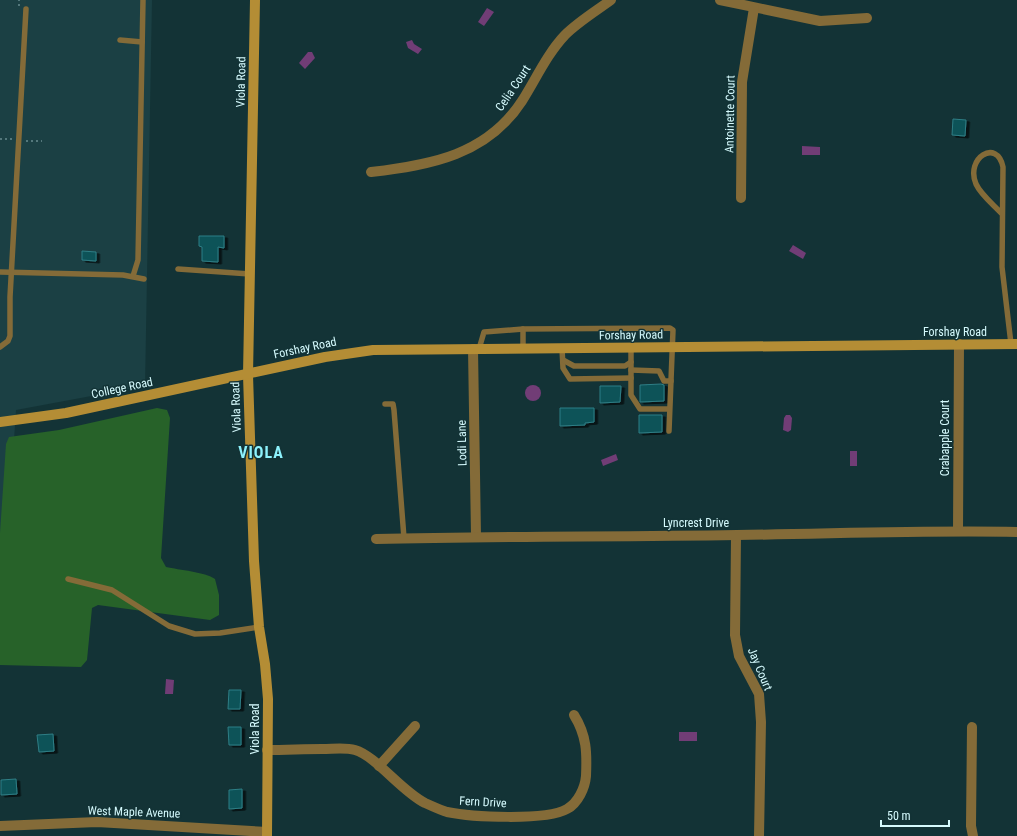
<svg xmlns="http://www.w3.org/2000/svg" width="1017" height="836" viewBox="0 0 1017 836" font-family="'Roboto Condensed',sans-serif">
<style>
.built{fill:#1b4044}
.forest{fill:#276229}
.water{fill:#713d76}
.building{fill:#0c5359;stroke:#2f7e85;filter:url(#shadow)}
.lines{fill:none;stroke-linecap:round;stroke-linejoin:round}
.path{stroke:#688b8e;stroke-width:1.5;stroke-dasharray:2 3;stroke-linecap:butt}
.lane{stroke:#846b38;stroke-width:5.5}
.street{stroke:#846b38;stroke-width:10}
.secondary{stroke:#b48d35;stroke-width:10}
.labels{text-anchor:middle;stroke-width:3;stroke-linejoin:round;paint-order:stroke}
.street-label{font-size:12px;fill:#d5fafd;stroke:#133336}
.district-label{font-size:16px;font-weight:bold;letter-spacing:1px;fill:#8df2fc;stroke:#133336}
</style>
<defs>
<filter id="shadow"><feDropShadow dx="3.5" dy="2" stdDeviation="0" flood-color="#0009"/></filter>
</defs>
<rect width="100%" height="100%" fill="#133336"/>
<polygon class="built" points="0,0 152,0 145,386 16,410 2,621 0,621"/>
<path class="forest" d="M157,408L167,410L170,418L161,558L166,567C179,570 205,572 215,579L219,595V615L210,620L98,605L92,608L87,660L81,667L0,665V533L6,444L9,437L59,430Z"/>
<g class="water">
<polygon points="487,8 494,12 484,26 478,22"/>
<polygon points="412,40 414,44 422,49 418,54 408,48 406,42"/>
<polygon points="308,52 312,52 315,58 305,69 299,63"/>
<polygon points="802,146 820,147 820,155 802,155"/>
<polygon points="793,245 806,253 803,259 789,251"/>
<circle cx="533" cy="393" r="8"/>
<polygon points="786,415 790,415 792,418 791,430 788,432 783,430 784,418"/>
<rect x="850" y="451" width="7" height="15"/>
<polygon points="616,454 618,460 603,466 601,460"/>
<polygon points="166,679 174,680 173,694 165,694"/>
<rect x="679" y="732" width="18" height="9"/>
</g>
<g class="building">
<polygon points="953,119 966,120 965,136 952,135"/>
<polygon points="199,236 224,236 224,248 218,247 218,262 202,261 202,247 199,246"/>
<polygon points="82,251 96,252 96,261 82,260"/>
<polygon points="661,384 664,385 664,401 640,402 640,385"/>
<polygon points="600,386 621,386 620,402 600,403"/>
<polygon points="560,408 594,408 594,422 585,423 585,425 560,426"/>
<polygon points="639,415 662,415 662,432 639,433"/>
<polygon points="229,690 241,690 240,709 228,709"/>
<polygon points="228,727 241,727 241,745 229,745"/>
<polygon points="53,734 54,751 39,752 37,735"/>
<polygon points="16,779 17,794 1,795 1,780"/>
<polygon points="242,789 242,808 229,809 229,790"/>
</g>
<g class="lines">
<g class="path">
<polyline points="19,6 19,0"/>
<polyline points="0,139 12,139"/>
<polyline points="26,141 42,141"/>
</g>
<g class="lane">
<polyline points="120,40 142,42"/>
<path d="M1002,214C994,205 981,195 976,184C965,158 997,138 1003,167L1002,267L1011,344"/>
<polyline points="178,269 250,274"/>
<polyline points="0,272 123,275 144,279"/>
<polyline points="133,276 138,260 143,0"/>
<polyline points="523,329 670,328 673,330 669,431"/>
<polyline points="0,347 8,341 10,336 10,297 26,9"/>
<polyline points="562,348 563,368 570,379 631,378"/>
<polyline points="631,348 631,395 640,409 669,409"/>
<polyline points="479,349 484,332 523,329 523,349"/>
<polyline points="563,360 574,366 625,366 631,362"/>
<polyline points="631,370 659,371 664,381 671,381"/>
<polyline points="385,404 393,404 394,410 404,538"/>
<polyline points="68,579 112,590 169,626 195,634 220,633 259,627"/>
</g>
<g class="street">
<polyline points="720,0 820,21 867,18"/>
<path d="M371,172C431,165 487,155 522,101C536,79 547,54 565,35C578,22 596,11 611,0"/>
<polyline points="741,198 742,82 754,8"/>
<polyline points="473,349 476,536"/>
<polyline points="958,531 959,344"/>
<polyline points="736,536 735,635 739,656 759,694 761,722 759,836"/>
<path d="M376,539C496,536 616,537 737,535C830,534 924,530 1017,532"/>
<polyline points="972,727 971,826 973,836"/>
<path d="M267,750C286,750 304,749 322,749C333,749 345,747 355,750C376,756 401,791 425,803C432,806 440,810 447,812C471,817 546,821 567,809C578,803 585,788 586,776C587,753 587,736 574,715"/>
<polyline points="379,766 415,726"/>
<polyline points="0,826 97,822 267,832"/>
</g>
<g class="secondary">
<polyline points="255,0 248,375 254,561 259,627 265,664 268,699 267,836"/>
<polyline points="0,422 66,413 325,357 373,350 1017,344"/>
</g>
</g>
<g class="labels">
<g class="street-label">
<text transform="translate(241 82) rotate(-89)" y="4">Viola Road</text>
<text transform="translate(513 88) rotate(-56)" y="4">Celia Court</text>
<text transform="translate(730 114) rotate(-89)" y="4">Antoinette Court</text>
<text x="955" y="336">Forshay Road</text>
<text transform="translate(631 335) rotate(-1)" y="4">Forshay Road</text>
<text transform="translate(305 348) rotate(-12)" y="4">Forshay Road</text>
<text transform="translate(122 388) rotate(-12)" y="4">College Road</text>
<text transform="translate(236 407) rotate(-92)" y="4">Viola Road</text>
<text transform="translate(945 438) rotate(-90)" y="4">Crabapple Court</text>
<text transform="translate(462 443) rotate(-91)" y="4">Lodi Lane</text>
<text x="696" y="527">Lyncrest Drive</text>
<text transform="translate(760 669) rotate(67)" y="4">Jay Court</text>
<text transform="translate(255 729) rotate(-90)" y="4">Viola Road</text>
<text transform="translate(483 802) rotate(3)" y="4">Fern Drive</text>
<text transform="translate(134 812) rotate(2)" y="4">West Maple Avenue</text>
</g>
<g class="district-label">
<text x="261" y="458">VIOLA</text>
</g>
</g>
<path d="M881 820v6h68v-6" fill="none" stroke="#d5fafd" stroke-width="2"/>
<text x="887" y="820" font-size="12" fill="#d5fafd" stroke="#133336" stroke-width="3" paint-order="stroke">50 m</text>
</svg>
